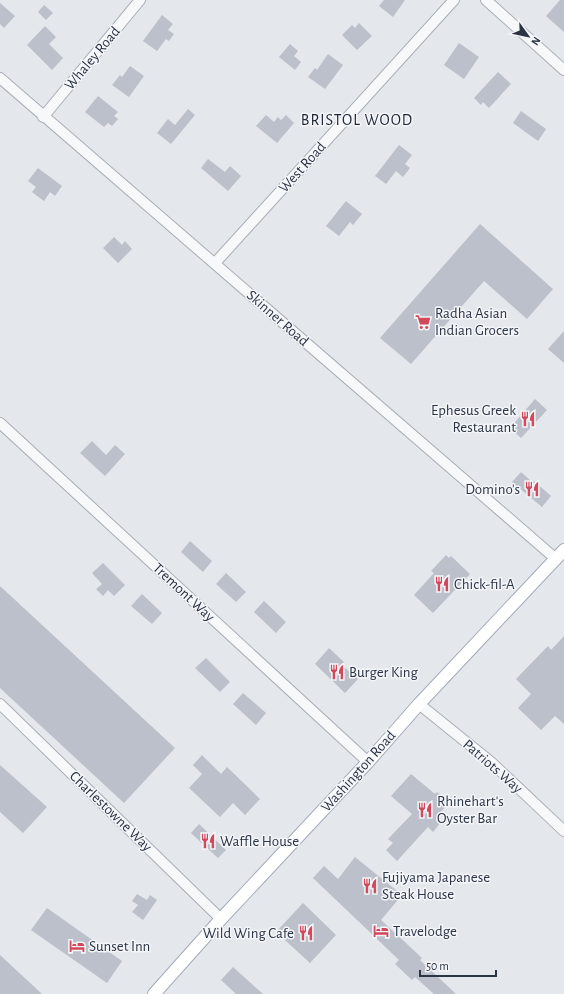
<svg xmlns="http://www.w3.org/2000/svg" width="564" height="994" viewBox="0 0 564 994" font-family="'Alegreya Sans',sans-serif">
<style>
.building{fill:#bbc0ca}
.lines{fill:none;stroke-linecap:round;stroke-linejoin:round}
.minor-casing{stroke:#a9aeb7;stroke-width:12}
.major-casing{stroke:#a3abb8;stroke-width:14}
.minor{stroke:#f7f8fa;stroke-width:10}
.major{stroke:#fff;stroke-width:12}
.labels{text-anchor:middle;stroke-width:3;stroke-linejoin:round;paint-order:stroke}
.street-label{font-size:15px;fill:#2b3445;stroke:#f4f6f9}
.poi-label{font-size:15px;fill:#2b3445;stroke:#f4f6f9;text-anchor:start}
.neighbourhood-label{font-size:16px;letter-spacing:1px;fill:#1d2536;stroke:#f4f6f9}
</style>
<rect width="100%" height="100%" fill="#e4e7ec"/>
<g class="building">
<polygon points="384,0 405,0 393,17 379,6"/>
<polygon points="560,0 564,0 564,32 546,16"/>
<polygon points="0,3 15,16 4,28 0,24"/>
<polygon points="44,5 53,13 46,20 38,12"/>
<polygon points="162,15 173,24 168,30 174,34 169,41 166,39 157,51 143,41"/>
<polygon points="359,23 372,36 357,50 342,35 352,25 355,28"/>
<polygon points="45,26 56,37 49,44 63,58 52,70 27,45"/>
<polygon points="459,43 479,57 464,79 444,65"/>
<polygon points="290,44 298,51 294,56 301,62 295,70 279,57"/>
<polygon points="328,54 343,65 325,89 308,77 315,68 317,70"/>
<polygon points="130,66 144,76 129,97 112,85 120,75 122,77"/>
<polygon points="498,72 511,84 489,108 483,102 481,105 474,98"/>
<polygon points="98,96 118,112 114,116 118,119 112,126 108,123 104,127 85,112"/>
<polygon points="188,109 195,115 171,144 157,133 168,119 175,125"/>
<polygon points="521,111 546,129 538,141 513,123"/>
<polygon points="266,115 274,122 278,117 281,120 286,115 294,123 277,143 256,126"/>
<polygon points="399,145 412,155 405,164 410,168 403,177 396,171 386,184 375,176"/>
<polygon points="208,159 225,172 230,166 241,176 228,191 201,168"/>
<polygon points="38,168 62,186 55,196 50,192 44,201 32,192 36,187 28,181"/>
<polygon points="346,201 362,214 353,225 350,222 339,236 326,226"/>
<polygon points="480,224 553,289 527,319 484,281 411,364 380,338"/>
<polygon points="114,237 122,245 125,241 132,249 118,263 103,248"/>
<polygon points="564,331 564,363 548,349"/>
<polygon points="535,399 547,410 521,438 510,428"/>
<polygon points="92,441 106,455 115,445 125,454 105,476 80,453"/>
<polygon points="521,472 531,481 533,480 551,496 542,507 512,482"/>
<polygon points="190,541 212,561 203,572 181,552"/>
<polygon points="446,555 449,558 451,556 470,574 433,613 414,595 434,573 431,571"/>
<polygon points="103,563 125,585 114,596 108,590 103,596 96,589 102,584 92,573"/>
<polygon points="226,573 246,592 236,602 216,584"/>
<polygon points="0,586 175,748 124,803 0,688"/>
<polygon points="142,594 162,613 152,624 131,606"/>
<polygon points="264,601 286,622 276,633 254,612"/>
<polygon points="564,636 564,724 555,716 541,730 518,708 531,694 516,679 548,646 551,650"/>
<polygon points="329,648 345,663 343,666 358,679 345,693 315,664"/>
<polygon points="206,658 230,682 220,692 195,668"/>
<polygon points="243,693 266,713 256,725 233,704"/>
<polygon points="202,755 221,774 227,767 260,799 245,815 233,803 220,817 189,788 202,774 193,765"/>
<polygon points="0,765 47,807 23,833 0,812"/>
<polygon points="411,774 435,794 437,792 449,802 436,818 441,822 433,832 428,827 397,861 386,850 393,843 388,839 412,814 391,796"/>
<polygon points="199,824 226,850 218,858 191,833"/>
<polygon points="355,857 402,895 381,920 422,958 420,960 456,994 434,994 415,977 412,980 395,964 399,960 313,878 324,866 338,879"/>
<polygon points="137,894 147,900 150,895 157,900 143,920 132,912 138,905 132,901"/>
<polygon points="303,903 336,935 310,963 276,932"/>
<polygon points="47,908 122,961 107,983 31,930"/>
<polygon points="0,955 42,994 0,994"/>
<polygon points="233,967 263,994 236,994 221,980"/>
</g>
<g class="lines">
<defs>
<g id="minor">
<polyline points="486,0 564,70"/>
<polyline points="0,78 556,559"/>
<polyline points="43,117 140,0"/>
<polyline points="215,263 454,0"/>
<polyline points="0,423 368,762"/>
<polyline points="0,704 221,919"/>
<polyline points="419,704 492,763 564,831"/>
</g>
<polyline id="major" points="154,994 221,919 368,762 419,704 564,550"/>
</defs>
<use href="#minor" class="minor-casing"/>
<use href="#major" class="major-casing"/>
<use href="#minor" class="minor"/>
<use href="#major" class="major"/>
</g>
<defs>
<symbol id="supermarket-bare" viewBox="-9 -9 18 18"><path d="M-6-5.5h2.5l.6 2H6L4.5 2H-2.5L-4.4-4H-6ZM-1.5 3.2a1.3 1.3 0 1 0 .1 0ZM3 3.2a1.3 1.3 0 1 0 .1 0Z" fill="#d1495b" stroke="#f4f6f9" stroke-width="2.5" paint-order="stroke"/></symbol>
<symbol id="restaurant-bare" viewBox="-9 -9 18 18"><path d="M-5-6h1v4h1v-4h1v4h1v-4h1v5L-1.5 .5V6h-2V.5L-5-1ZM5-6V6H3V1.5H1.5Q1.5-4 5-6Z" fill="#d1495b" stroke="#f4f6f9" stroke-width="2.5" paint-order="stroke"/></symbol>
<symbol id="hotel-bare" viewBox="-9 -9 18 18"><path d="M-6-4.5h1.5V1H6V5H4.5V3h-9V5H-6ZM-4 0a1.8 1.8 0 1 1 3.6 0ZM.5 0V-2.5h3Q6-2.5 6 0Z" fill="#d1495b" stroke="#f4f6f9" stroke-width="2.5" paint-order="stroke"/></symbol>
</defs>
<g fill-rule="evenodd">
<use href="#supermarket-bare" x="412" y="311" width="22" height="22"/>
<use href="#restaurant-bare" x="517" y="408" width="22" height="22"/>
<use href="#restaurant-bare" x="521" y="478" width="22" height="22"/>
<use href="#restaurant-bare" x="431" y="573" width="22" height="22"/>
<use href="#restaurant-bare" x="326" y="661" width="22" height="22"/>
<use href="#restaurant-bare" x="414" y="799" width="22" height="22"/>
<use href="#restaurant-bare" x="197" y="830" width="22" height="22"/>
<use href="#restaurant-bare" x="359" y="875" width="22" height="22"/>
<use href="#hotel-bare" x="370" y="920" width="22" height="22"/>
<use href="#restaurant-bare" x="295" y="922" width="22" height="22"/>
<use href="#hotel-bare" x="66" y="935" width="22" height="22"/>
</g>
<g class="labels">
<g class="street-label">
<text transform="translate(92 58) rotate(-50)" y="5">Whaley Road</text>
<text transform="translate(302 167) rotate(-48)" y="5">West Road</text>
<text transform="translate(278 318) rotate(41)" y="5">Skinner Road</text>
<text transform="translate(184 592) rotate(43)" y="5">Tremont Way</text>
<text transform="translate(493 766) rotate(41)" y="5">Patriots Way</text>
<text transform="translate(358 771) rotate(-48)" y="5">Washington Road</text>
<text transform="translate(111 811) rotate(44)" y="5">Charlestowne Way</text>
</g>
<g class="poi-label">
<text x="435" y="318">Radha Asian<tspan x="435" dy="17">Indian Grocers</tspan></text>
<text x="516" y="415" text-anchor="end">Ephesus Greek<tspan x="516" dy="17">Restaurant</tspan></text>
<text x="520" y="494" text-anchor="end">Domino's</text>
<text x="454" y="589">Chick-fil-A</text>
<text x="349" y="677">Burger King</text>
<text x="437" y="806">Rhinehart's<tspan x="437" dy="17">Oyster Bar</tspan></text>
<text x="220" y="846">Waffle House</text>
<text x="382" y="882">Fujiyama Japanese<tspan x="382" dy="17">Steak House</tspan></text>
<text x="393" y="936">Travelodge</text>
<text x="294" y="938" text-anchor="end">Wild Wing Cafe</text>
<text x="89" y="951">Sunset Inn</text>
</g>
<g class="neighbourhood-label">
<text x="357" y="125">BRISTOL WOOD</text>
</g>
</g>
<g transform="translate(528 36) rotate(123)" stroke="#f4f6f9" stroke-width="3" paint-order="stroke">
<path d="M0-3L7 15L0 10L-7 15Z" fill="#2b3445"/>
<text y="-6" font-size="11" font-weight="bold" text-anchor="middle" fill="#2b3445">N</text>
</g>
<path d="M420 970v6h76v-6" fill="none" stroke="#2b3445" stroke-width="2"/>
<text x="426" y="970" font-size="12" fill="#2b3445" stroke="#f4f6f9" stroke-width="3" paint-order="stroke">50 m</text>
</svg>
